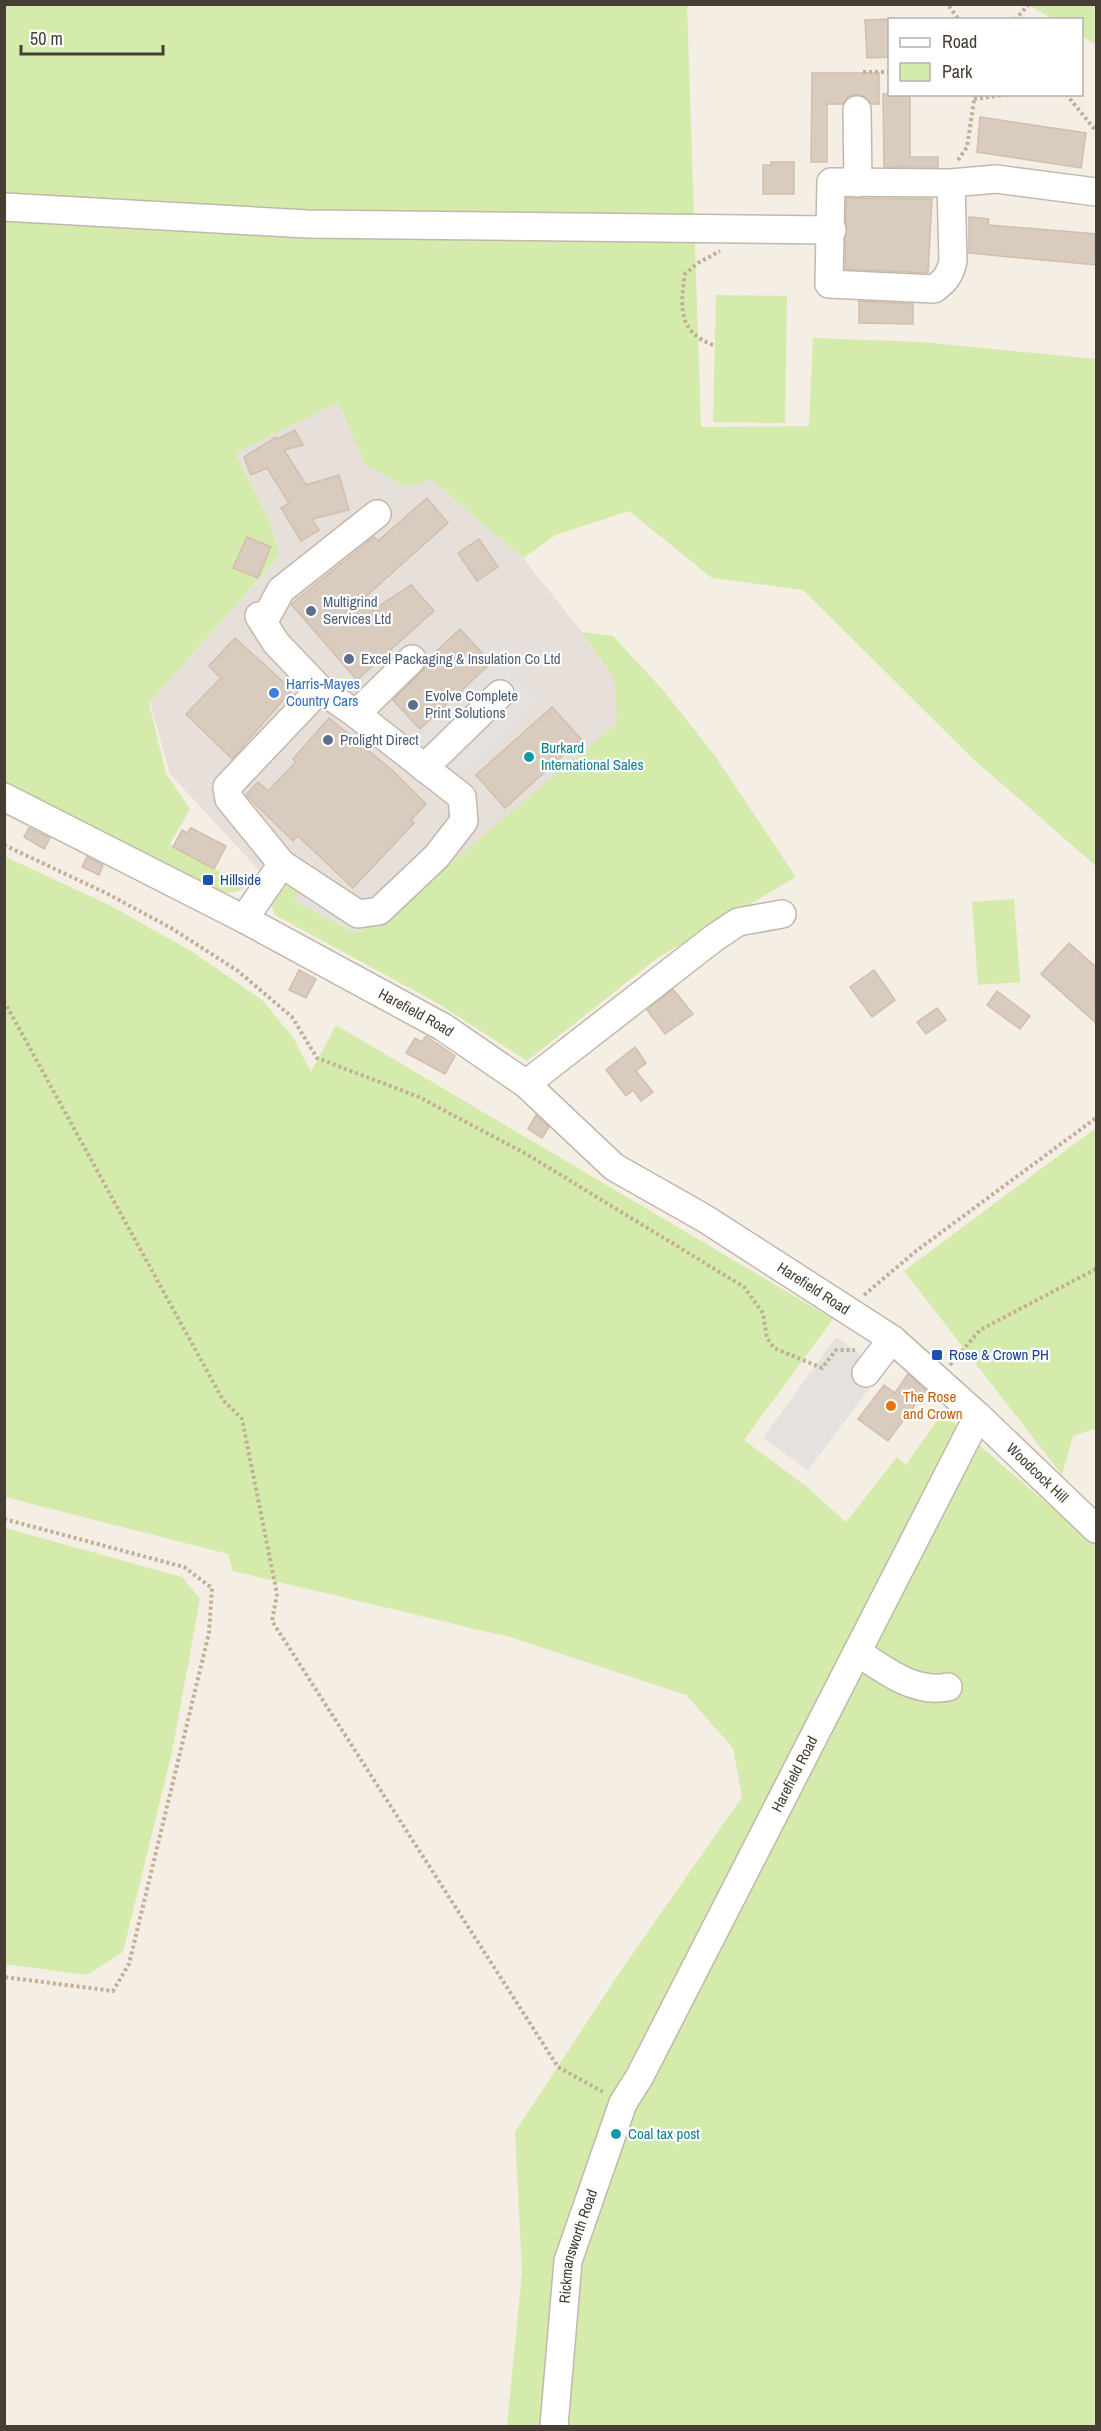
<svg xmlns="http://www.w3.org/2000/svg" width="1101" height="2431" viewBox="0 0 1101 2431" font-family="'Archivo Narrow',sans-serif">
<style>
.industrial{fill:#e6dfda}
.green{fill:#d5ebab}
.parking{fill:#e4e1de}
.building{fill:#d9cbbd;stroke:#d1bfad;stroke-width:1.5}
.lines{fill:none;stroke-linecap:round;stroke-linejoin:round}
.minor-casing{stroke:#c3b7aa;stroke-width:30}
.path{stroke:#c2af97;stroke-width:4;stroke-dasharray:3 3;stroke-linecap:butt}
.minor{stroke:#fff;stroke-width:27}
.service-dot{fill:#5c6f8a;stroke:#fff;stroke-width:2}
.shop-dot{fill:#3f7fe0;stroke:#fff;stroke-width:2}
.culture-dot{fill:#0f9aa8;stroke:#fff;stroke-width:2}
.transit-dot{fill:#1a4fb4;stroke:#fff;stroke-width:2}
.food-dot{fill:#e8710a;stroke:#fff;stroke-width:2}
.labels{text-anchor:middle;stroke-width:4.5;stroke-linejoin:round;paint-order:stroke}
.service-label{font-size:15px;fill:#4e5e75;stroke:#fff;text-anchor:start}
.shop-label{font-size:15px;fill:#366cbe;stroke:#fff;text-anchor:start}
.culture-label{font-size:15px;fill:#0d838f;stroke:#fff;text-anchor:start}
.transit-label{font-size:15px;fill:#164399;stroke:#fff;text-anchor:start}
.street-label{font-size:15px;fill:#463d34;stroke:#fff}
.food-label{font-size:15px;fill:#c56008;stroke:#fff;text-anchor:start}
</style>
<rect width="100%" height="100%" fill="#f4eee5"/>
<polygon class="industrial" points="338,403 365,464 431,479 523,558 582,632 615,680 618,723 383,920 355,933 288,896 267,879 170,774 150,702 279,557 270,523 235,453"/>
<g class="green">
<polygon points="4,5 687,5 701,427 809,426 813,338 922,342 1096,359 1096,866 972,758 803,590 712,578 629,511 556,535 523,558 431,479 406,487 365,464 338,403 235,453 270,523 279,556 149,703 166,774 190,809 170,844 214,869 247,882 246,886 238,891 220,894 5,785"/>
<polygon points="1028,5 1096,5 1096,45 1082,36 1082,20 1053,19"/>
<polygon points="716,295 787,296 785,423 713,422"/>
<polygon points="582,632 613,636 663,690 715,756 796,877 656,959 527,1061 439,1004 275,915 269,901 284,880 302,887 294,900 355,933 383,920 617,723 615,680"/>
<polygon points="4,856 111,906 191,951 262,1000 293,1037 311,1072 336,1025 833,1319 744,1440 807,1487 846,1522 897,1457 906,1465 942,1413 1096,1546 1096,2426 507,2426 522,2272 515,2132 620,1972 742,1797 733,1748 686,1695 513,1638 233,1571 228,1554 5,1497"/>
<polygon points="1014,899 1020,982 978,985 972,902"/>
<polygon points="1096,1128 1096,1428 1073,1436 1062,1475 904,1271"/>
<polygon points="5,1528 182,1577 200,1599 172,1752 123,1952 87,1975 5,1964"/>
</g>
<g class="parking">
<polygon points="497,659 538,701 456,782 415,740"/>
<polygon points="303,890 361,921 355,933 297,902"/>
<polygon points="836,1337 883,1370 808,1470 763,1438"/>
</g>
<g class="building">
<polygon points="865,20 890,19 890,57 867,58"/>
<polygon points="812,73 879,73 879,104 871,104 865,97 857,94 848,97 843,104 827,104 827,162 811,162"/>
<polygon points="883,94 910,94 910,157 938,157 938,167 884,167"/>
<polygon points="980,117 1086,133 1081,168 977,152"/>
<polygon points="771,162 794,162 794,194 763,194 763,165 771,165"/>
<polygon points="846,198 932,199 928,273 845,269"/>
<polygon points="969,217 989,219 988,225 1096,234 1096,265 969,253"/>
<polygon points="859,301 913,304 913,324 859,323"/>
<polygon points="295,430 303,445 284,450 306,485 339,475 349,510 312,519 319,530 301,541 281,508 289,503 267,468 251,475 244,457 276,437 277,439"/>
<polygon points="427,498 448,523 364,598 373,610 411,585 434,611 357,680 291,604 374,537 378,541"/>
<polygon points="247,537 271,547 258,578 233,568"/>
<polygon points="479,539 498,567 477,581 458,553"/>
<polygon points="460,629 491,663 420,729 393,700 423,670 427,660"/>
<polygon points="235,638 292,690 232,759 186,714 221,678 209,666"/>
<polygon points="552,707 581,739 505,808 476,775"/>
<polygon points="329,718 392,770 426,804 411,820 414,823 353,888 298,836 293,841 246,795 258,782 268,791 296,762 293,759"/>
<polygon points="29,828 50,838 44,849 24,837"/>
<polygon points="191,828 226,846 214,869 173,847 182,830 187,833"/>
<polygon points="87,857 103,865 99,875 82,867"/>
<polygon points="1069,943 1096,967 1096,1023 1041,974"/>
<polygon points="299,970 316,979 306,998 289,990"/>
<polygon points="874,970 895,1000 872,1017 850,987"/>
<polygon points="673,989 693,1014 665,1034 647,1010"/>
<polygon points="997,991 1030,1016 1020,1029 987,1005"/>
<polygon points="937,1008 946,1020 926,1034 917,1022"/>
<polygon points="426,1036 455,1056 445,1074 406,1053 415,1038 422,1042"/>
<polygon points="635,1047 646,1063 636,1071 653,1092 641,1101 633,1090 626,1096 606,1070"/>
<polygon points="536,1115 549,1127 542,1138 528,1129"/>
<polygon points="908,1374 926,1390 888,1441 858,1419 884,1385 895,1393"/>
</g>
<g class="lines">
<defs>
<g id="minor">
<polyline points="857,110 858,183"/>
<path d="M951,183L953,261C950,275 945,281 934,289L829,284L831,182L951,183L996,179L1096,192"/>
<polyline points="4,207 307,224 832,230"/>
<polyline points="264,621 281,590 377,514"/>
<polyline points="356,714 412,659"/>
<polyline points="424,768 500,694"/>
<path id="s1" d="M4,797L244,919L443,1027L526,1084L614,1167L704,1218L892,1339L978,1416L1096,1529"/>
<polyline points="282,864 229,799 227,787 320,689"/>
<polyline points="244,919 282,864 358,914 379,911 437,856 464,821 462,797 356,714 320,689 276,643 259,616"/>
<polyline points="526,1084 714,938 738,922 782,914"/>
<polyline points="866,1373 892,1339"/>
<path d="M857,1652C885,1670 914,1694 948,1687"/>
<path id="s2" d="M554,2426L568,2261L623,2103L640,2076L978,1416"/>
</g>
</defs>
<use href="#minor" class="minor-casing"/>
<g class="path">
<polyline points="949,6 959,20"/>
<polyline points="1015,20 1029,4"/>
<polyline points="863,72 890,72"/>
<polyline points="1066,94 1096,131"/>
<polyline points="974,99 1011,94"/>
<polyline points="958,160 967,147 975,94"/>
<path d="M713,345C678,332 680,307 685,274L698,263L720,251"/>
<polyline points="4,845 108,894 171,928 238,971 292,1017 317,1058 419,1097 528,1155 744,1287 763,1313 767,1338 774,1348 822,1368 836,1350 855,1350"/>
<polyline points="4,1001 223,1400 242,1419 277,1594 272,1621 558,2067 605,2093"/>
<polyline points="864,1295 916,1251 1096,1118"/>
<polyline points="950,1365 980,1330 1096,1269"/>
<polyline points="4,1519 184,1567 212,1588 209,1633 129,1964 113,1991 4,1977"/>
</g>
<use href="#minor" class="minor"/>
</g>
<g class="service-dot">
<circle cx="311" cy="611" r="6"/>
<circle cx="349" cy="659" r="6"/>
<circle cx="413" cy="705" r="6"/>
<circle cx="328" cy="740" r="6"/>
</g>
<circle class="shop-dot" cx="274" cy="693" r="6"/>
<g class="culture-dot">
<circle cx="529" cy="757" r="6"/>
<circle cx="616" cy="2134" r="6"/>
</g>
<g class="transit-dot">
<rect x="202" y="874" width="12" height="12" rx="3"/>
<rect x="931" y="1349" width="12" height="12" rx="3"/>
</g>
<circle class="food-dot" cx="891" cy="1406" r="6"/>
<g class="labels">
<g class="service-label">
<text x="323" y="607">Multigrind<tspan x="323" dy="17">Services Ltd</tspan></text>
<text x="361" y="664">Excel Packaging &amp; Insulation Co Ltd</text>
<text x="425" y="701">Evolve Complete<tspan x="425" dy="17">Print Solutions</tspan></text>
<text x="340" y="745">Prolight Direct</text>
</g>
<g class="shop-label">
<text x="286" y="689">Harris-Mayes<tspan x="286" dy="17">Country Cars</tspan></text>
</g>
<g class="culture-label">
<text x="541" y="753">Burkard<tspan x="541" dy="17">International Sales</tspan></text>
<text x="628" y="2139">Coal tax post</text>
</g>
<g class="transit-label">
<text x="220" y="885">Hillside</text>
<text x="949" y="1360">Rose &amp; Crown PH</text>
</g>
<g class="street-label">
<text dy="5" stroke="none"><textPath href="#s1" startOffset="465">Harefield Road</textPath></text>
<text dy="5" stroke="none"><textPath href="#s1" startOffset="951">Harefield Road</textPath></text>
<text dy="5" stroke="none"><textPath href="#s1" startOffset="1242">Woodcock Hill</textPath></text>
<text dy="5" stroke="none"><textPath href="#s2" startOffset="704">Harefield Road</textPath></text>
<text dy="5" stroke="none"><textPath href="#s2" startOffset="182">Rickmansworth Road</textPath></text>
</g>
<g class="food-label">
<text x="903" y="1402">The Rose<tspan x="903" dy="17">and Crown</tspan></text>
</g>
</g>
<rect width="1101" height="2431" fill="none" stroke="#463d34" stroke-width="12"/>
<rect x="888" y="18" width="195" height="78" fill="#ffffff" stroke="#b5b1ae" stroke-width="1.5"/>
<rect x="900" y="38" width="30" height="9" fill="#ffffff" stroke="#b5b1ae" stroke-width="1.5"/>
<text x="942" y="48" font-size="18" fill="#463d34">Road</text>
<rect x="900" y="63" width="30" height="18" fill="#d5ebab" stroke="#b5b1ae" stroke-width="1.5"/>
<text x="942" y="78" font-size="18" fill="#463d34">Park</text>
<path d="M21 45v9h142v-9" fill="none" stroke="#463d34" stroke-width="3"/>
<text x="30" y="45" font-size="18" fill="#463d34" stroke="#ffffff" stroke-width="4.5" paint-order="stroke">50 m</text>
</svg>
